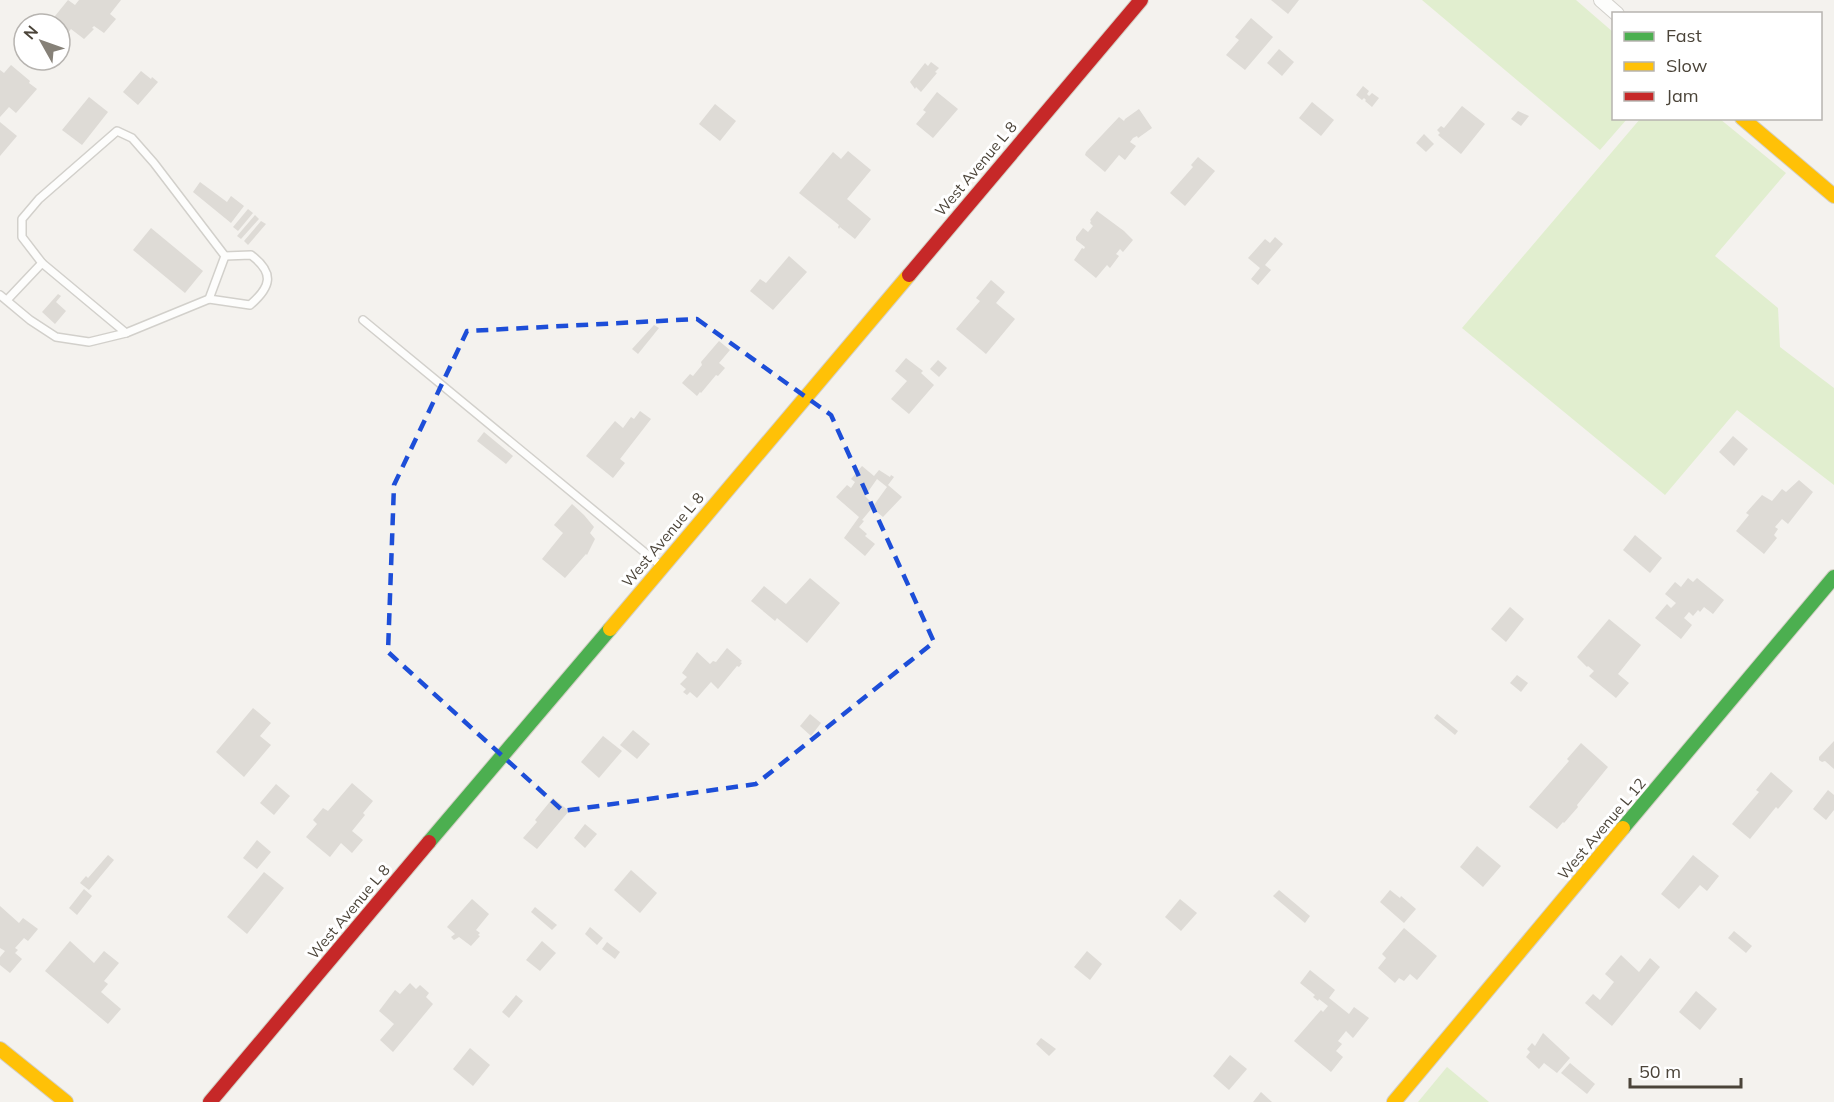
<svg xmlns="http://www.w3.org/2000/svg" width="1834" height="1102" viewBox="0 0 1834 1102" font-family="Mulish,sans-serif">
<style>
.green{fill:#e1eecf}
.building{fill:#dedbd6;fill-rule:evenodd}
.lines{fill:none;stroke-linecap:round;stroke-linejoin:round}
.lane-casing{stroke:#d2d0cb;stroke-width:10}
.street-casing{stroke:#d2d0cb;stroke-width:16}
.fast-casing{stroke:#d3cfc5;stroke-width:16}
.slow-casing{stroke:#d3cfc5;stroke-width:16}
.jam-casing{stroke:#d3cfc5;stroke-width:16}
.lane{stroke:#fdfdfc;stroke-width:7}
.street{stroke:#fdfdfc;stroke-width:14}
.fast{stroke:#4caf50;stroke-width:14}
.slow{stroke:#ffc107;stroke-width:14}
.jam{stroke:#c62828;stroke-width:14}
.marked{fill:none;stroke:#1d4ed8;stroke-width:4.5;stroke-dasharray:12 8;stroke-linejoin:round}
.labels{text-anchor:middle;stroke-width:6;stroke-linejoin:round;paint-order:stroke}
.street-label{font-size:15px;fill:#4b4439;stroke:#fff}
</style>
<rect width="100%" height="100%" fill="#f4f2ee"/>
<g class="green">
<polygon points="1422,0 1576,0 1613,32 1614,118 1627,119 1600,150"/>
<polygon points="1640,119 1720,119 1786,173 1715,256 1778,308 1780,347 1834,388 1834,485 1737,410 1665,495 1462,328"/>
<polygon points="1447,1067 1489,1102 1418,1102"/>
</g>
<g class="building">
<polygon points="68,0 75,5 79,0 121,0 110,14 116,19 104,33 94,26 92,28 94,29 84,39 71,29 67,34 60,29 60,24 55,24 51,21"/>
<polygon points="1271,0 1299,0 1288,14"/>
<polygon points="1251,18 1273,37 1245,70 1226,55 1239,40 1235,37"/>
<polygon points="1279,49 1294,62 1282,76 1267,63"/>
<polygon points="931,62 939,68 935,72 937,73 921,92 916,87 915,89 910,82 925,63 928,66"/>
<polygon points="11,65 30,81 29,83 37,89 16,113 9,107 0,117 0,70 4,73"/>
<polygon points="141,71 151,79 152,77 158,82 138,105 123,92"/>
<polygon points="1363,86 1369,91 1367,94 1369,96 1372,93 1379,98 1372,107 1365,101 1366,100 1364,98 1362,100 1356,95"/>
<polygon points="937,92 958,109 933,138 916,124 926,112 923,110"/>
<polygon points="89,97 108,112 82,145 62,130"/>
<polygon points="1312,102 1334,120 1321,136 1299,118"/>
<polygon points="715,104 736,121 720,141 699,124"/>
<polygon points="1462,106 1485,124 1461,154 1438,135 1440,133 1437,130 1441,126 1444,128"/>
<polygon points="1139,109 1152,128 1138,138 1137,136 1133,138 1130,142 1136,146 1125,160 1119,155 1105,172 1085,155 1086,152 1119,117 1124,121 1125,119"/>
<polygon points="1518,111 1529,116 1521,126 1511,119"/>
<polygon points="0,122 17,136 0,156"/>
<polygon points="1424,134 1434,144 1426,152 1416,143"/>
<polygon points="848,151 871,170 847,199 871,219 855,239 840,227 839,229 838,227 839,225 799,193 833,152 841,159"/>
<polygon points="1198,157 1215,171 1185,206 1170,193 1193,167 1191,165"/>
<polygon points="200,182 227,202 231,196 244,206 231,223 193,192"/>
<polygon points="248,209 253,213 238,231 233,227"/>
<polygon points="1097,211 1124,231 1133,240 1123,252 1120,249 1116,254 1119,256 1110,268 1107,265 1096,278 1074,260 1082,248 1084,249 1085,247 1076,240 1076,237 1083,228 1088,232 1093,226 1090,223 1091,221 1090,220"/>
<polygon points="255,215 259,219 241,239 237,236"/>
<polygon points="261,221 266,224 248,245 244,241"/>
<polygon points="151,228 203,271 185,293 133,250"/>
<polygon points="1275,237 1283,244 1265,265 1271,270 1258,285 1251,279 1260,268 1248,258 1265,239 1270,243"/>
<polygon points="789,256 807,272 773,310 750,291 760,279 766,283"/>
<polygon points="991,280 1005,292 996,303 1015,319 986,354 956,329 980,301 976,298"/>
<polygon points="58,294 61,296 56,302 66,311 55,324 42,312"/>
<polygon points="654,325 659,328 638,354 632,349"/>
<polygon points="719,341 730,350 719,363 725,368 718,376 716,375 701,393 700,392 697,396 682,383 690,374 693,376 702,365 701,362"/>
<polygon points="906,358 923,371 921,373 934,385 909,414 891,399 907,381 895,371"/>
<polygon points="938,360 947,368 939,377 930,369"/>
<polygon points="640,411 651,419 620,459 625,463 613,478 586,456 615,421 623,428 631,417 634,419"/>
<polygon points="484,432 513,456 506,464 477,441"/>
<polygon points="1733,436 1748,449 1734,466 1719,452"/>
<path d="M862,466L874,476L879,470L890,477L891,475L894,477L888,485L902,497L883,517L872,508L862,520L864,521L859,527L867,534L865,536L875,544L865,556L844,538L859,517L836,497L847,485L851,488L855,482L851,479ZM877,479L887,487L874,505L865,496Z"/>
<polygon points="1799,480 1813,492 1788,524 1782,519 1775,527 1778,529 1774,535 1777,538 1764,554 1736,531 1749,515 1746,513 1762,495 1772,501 1782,489 1786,492"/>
<polygon points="572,504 584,515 594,527 590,533 595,539 587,555 586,554 565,578 542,559 563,533 554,525"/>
<polygon points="1635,535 1662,558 1650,573 1623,550"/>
<polygon points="810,578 840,603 807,643 777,618 775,621 751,601 764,586 786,604"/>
<polygon points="1688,578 1693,582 1697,578 1724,600 1713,614 1704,607 1700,612 1698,610 1693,616 1689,612 1684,618 1692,625 1681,639 1655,618 1667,604 1671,608 1676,603 1665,594 1675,582 1681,587"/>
<polygon points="1510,607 1524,619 1506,642 1491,629"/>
<polygon points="1609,619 1641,645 1618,674 1629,683 1616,698 1589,676 1594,671 1588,666 1587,667 1577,657"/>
<polygon points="727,648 742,661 740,662 742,663 739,667 737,666 718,689 711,682 697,698 690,692 687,695 683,692 686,689 680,684 687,677 682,673 697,652 710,664 713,661 716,662"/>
<polygon points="1517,675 1528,683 1521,692 1510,683"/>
<polygon points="253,708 271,723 260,736 271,745 244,777 216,752"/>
<polygon points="810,714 821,723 811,736 800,726"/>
<polygon points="1437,714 1458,731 1455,735 1434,718"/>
<polygon points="633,730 650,744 637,759 620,745"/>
<polygon points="603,736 622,751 599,778 581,762"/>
<polygon points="1834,741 1834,769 1825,761 1822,762 1819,760 1819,757"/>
<polygon points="1581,743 1608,767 1577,805 1578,807 1564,823 1563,822 1557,829 1529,807 1569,761 1567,759"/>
<polygon points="1771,772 1793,791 1778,809 1776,807 1750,839 1732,824 1759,792 1756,790"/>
<polygon points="352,783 373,801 363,813 365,815 352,831 363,840 352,853 341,843 330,857 306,837 317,824 313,820 323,808 328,811"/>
<polygon points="276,784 290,796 274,815 260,803"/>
<polygon points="1828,790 1834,795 1834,810 1826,820 1813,809"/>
<polygon points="553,798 569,811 537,849 523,838 537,822 535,820"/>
<polygon points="585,824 597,834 585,848 574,838"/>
<polygon points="257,840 271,852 257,869 243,858"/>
<polygon points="1477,846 1501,866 1483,887 1460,867"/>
<polygon points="108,855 114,860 89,890 80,883 86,876 88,878"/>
<polygon points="1693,855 1719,876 1707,891 1700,885 1679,909 1661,894"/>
<polygon points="631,870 657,893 640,913 614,890"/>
<polygon points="264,872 284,888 247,934 227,917"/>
<polygon points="84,889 92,896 77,915 69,908"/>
<polygon points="1279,890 1310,916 1305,923 1273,896"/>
<polygon points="1390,890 1400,898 1401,896 1416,909 1404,923 1380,902"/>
<polygon points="472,899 489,914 476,930 480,933 478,935 480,936 471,946 459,937 454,940 451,937 455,934 447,927"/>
<polygon points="1180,899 1197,913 1181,931 1165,917"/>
<polygon points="0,906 19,923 23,918 38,929 28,941 24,938 15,948 18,950 15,953 22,959 10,973 0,965 0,957 5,951 0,948"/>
<polygon points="535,907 557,925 552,930 531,912"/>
<polygon points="590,927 603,938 597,945 585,934"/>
<polygon points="1404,928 1437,956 1417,980 1410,974 1404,981 1399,978 1395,983 1378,968 1386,958 1382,954"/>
<polygon points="1734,931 1752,946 1746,953 1728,938"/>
<polygon points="70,941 94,963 104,951 119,963 104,981 108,984 101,992 121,1009 108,1024 45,971"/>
<polygon points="542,941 556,953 540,971 526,960"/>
<polygon points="607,942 620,952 615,959 602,949"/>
<polygon points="1087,951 1102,964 1090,980 1074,967"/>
<polygon points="1621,955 1639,972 1650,958 1660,967 1612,1026 1585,1003 1593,994 1600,1000 1614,982 1605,974"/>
<polygon points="1310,970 1335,990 1329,998 1349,1014 1354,1007 1369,1018 1353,1038 1346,1031 1338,1041 1342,1044 1336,1051 1343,1057 1331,1072 1294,1041 1321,1010 1323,1012 1328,1006 1319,999 1318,1001 1313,997 1315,995 1300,983"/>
<polygon points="410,983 416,989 420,985 429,993 426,997 433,1004 393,1052 380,1040 394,1024 379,1011 395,990 400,994"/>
<polygon points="1696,991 1717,1009 1700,1030 1679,1012"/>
<polygon points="516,995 523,1001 509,1018 502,1012"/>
<polygon points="1543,1033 1570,1058 1557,1073 1544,1063 1539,1069 1526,1057 1530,1052 1527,1049 1532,1043 1535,1046"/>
<polygon points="1041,1038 1056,1049 1049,1056 1036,1044"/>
<polygon points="470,1048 490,1065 473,1086 453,1069"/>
<polygon points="1230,1055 1247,1069 1229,1090 1213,1076"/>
<polygon points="1570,1063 1595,1084 1587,1094 1561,1073"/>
<polygon points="1261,1092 1272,1102 1253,1102"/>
</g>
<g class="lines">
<defs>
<g id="lane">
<polyline points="42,263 22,237 22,219 39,199 117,131 132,138 154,163 225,256 209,299 126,333"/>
<polyline points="0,295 30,320 56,337 89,342 126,333 42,263 7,300"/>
<path d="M209,299L250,305C271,287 275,273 251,255L225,256"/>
<polyline points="363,320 660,565"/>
</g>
<polyline id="street" points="1601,0 1617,14"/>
<g id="fast">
<polyline points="1623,828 1834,577"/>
<polyline points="429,842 610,629"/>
</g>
<g id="slow">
<polyline points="1742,118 1834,196"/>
<polyline points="610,629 909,275"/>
<polyline points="0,1049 66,1102"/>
<polyline points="1394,1102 1623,828"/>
</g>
<g id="jam">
<polyline points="909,275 1141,0"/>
<polyline points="210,1102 429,842"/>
</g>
</defs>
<use href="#lane" class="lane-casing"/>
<use href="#street" class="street-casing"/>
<use href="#fast" class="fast-casing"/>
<use href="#slow" class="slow-casing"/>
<use href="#jam" class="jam-casing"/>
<use href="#lane" class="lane"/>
<use href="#street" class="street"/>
<use href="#fast" class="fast"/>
<use href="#slow" class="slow"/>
<use href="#jam" class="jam"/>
</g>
<path class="marked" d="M697,319L831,415L934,642L756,784L563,811L388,652L394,485L467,331Z"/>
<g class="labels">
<g class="street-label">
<text transform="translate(976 169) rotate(-50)" y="5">West Avenue L 8</text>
<text transform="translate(663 540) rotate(-50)" y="5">West Avenue L 8</text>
<text transform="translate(1602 829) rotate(-50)" y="5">West Avenue L 12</text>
<text transform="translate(349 912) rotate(-50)" y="5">West Avenue L 8</text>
</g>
</g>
<rect x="1612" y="12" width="210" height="108" fill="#ffffff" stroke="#b7b4b0" stroke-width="1.5"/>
<rect x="1624" y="32" width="30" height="9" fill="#4caf50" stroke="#b7b4b0" stroke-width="1.5"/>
<text x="1666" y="42" font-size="18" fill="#4b4439">Fast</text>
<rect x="1624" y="62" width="30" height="9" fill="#ffc107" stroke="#b7b4b0" stroke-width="1.5"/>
<text x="1666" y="72" font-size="18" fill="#4b4439">Slow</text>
<rect x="1624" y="92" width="30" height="9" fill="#c62828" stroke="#b7b4b0" stroke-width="1.5"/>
<text x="1666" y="102" font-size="18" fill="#4b4439">Jam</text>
<g transform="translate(42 42) rotate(310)"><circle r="28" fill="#ffffff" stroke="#b7b4b0" stroke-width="1.5"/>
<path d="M0-4.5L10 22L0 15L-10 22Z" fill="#868178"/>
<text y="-9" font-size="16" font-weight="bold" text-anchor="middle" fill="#4b4439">N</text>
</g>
<path d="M1630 1078v9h111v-9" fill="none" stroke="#4b4439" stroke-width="3"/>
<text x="1639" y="1078" font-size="18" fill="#4b4439" stroke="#ffffff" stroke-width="4.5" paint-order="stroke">50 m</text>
</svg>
